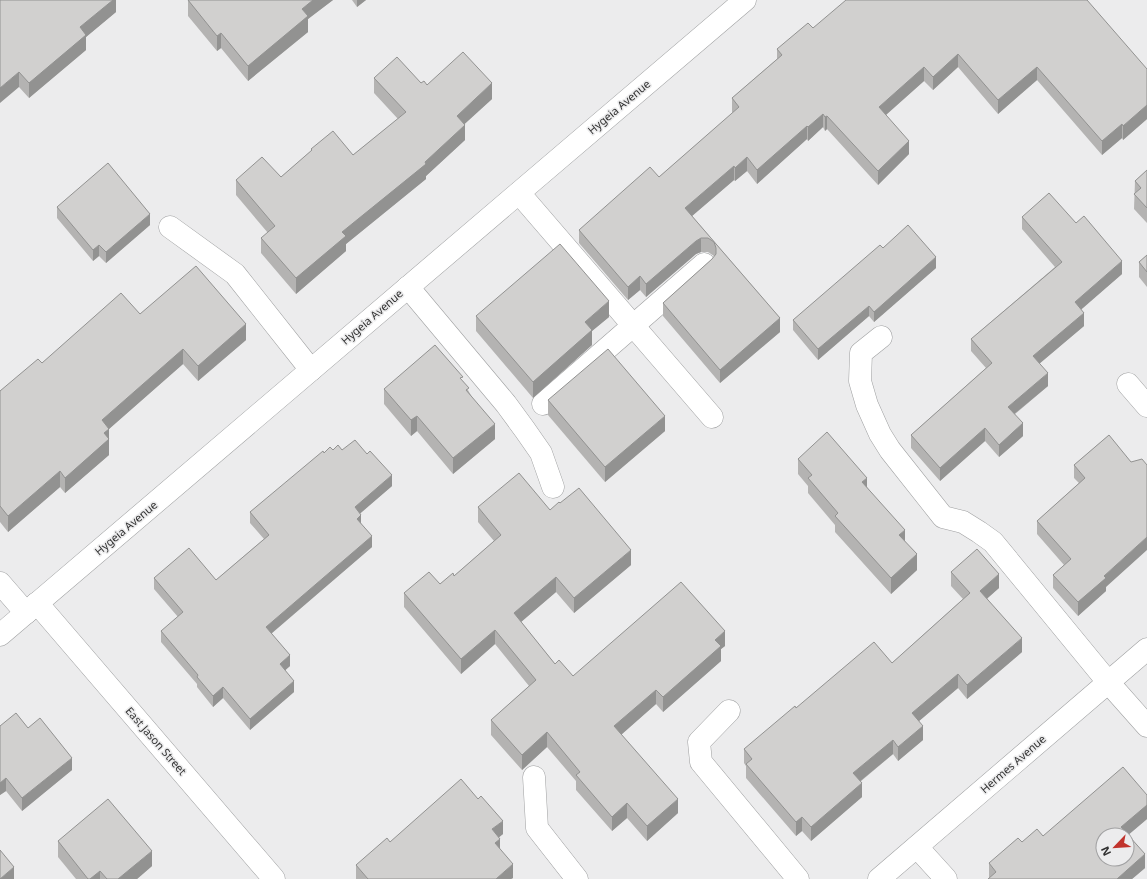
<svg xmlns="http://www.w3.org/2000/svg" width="1147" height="879" viewBox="0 0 1147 879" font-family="'Noto Sans',sans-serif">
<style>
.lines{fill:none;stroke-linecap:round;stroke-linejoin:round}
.minor-casing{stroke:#9fa0a1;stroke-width:23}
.minor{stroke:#fff;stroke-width:22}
.wall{fill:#b4b3b2}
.shaded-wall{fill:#929291}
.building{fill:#d1d0cf;stroke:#929291;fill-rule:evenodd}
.labels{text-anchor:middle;stroke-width:3;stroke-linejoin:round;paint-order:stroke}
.street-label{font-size:11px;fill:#313131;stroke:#ececed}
</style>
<rect width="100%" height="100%" fill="#ececed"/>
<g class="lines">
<defs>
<g id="minor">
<polyline points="519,193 712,417"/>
<polyline points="170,227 235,274 311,370"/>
<polyline points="408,287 506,404 525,430 541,453 553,487"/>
<polyline points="881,337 861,353 860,381 867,405 880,434 890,450 943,517 963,522 979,532 993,542 1108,682 1147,726"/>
<polyline points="1128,384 1147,406"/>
<polyline points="543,404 704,264"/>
<polyline points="0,583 26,613"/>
<polyline points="37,603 274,879"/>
<polyline points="0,635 745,0"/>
<polyline points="729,711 699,742 701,762 798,879"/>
<polyline points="534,777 537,828 577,879"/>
<polyline points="917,847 946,879"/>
<polyline points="879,879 1147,649"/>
</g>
</defs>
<use href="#minor" class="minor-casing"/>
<use href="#minor" class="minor"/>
</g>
<g class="wall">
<polygon points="0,0 116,0 116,12 86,37 86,50 29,98 19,87"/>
<polygon points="188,0 333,0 308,19 308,32 248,81 221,48 217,51 188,16"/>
<polygon points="352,0 366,0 357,7"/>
<polygon points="813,28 1147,69 1147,119 1123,140 1122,138 1102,155 1037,80 998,114 958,67 933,90 924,81 886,115 909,154 878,185 827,129 825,131 823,127 808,141 807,139 757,184 747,171 735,181 734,180 692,216 780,318 780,332 720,383 663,316 663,303 712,259 714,257 714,256 708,252 701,252 696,254 646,297 640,290 628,300 579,243 579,230 659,177 733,113 732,112 732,98 777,59 777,49"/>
<polygon points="374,78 421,83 492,99 464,124 465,140 426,176 426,179 346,244 346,251 296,294 261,253 261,238 268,233 236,195 236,180 281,177 311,151 311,149 353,155 398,119 374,93"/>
<polygon points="1147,170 1147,223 1134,209 1135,181"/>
<polygon points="57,207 150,225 106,263 99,256 93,261 57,218"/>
<polygon points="1022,217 1076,223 1122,274 1081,309 1084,326 1039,364 1048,386 1015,414 1023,436 999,457 985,441 940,481 911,448 911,435 986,368 971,351 971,339 1055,267 1022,229"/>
<polygon points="883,248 936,268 874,322 869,316 818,360 793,330 793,320"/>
<polygon points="1147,255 1147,287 1139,277 1139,262"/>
<polygon points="140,314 246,340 198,381 183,364 109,429 109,455 65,493 60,487 8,532 0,522 0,391 42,363"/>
<polygon points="476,316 609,317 592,331 592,345 533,398 476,331"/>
<polygon points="463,381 495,439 453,474 417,431 411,436 384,404 384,389"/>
<polygon points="548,400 665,431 605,482 548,415"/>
<polygon points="1109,435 1106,591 1078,616 1053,588 1053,575 1064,565 1037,534 1037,521 1079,483 1074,478 1074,465"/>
<polygon points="333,450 342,450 392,486 360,513 361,523 372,547 271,634 290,666 285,670 294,692 250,730 223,698 213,707 197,687 197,684 161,642 161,631 178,617 154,589 154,578 216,580 264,539 250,523 250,512 324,453"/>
<polygon points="798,459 867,487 905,541 917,570 891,594 835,532 835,525 808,493 808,486 798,474"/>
<polygon points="478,507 550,510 631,565 574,613 556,592 521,622 555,664 573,676 725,646 721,649 721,661 663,712 656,704 621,735 678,813 647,841 627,818 612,831 576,790 576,781 547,747 522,770 491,735 491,720 529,686 495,644 461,674 404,607 404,593 440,584 454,576 494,541 478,522"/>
<polygon points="951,572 999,588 987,598 1022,652 967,699 958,688 919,721 923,740 898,761 893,754 860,782 862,797 811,841 802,831 796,836 746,778 746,766 744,763 744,749 796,708 892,663 963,599 951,586"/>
<polygon points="0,726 28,728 72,770 22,811 6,791 0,795"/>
<polygon points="1147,795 1147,819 1128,835 1145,868 1132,879 988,879 989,878 989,863 1022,842 1043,836"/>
<polygon points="503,834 499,837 500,849 513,878 511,879 356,879 356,865 390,842"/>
<polygon points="58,841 152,866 137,879 76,879 58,857"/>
</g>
<g class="shaded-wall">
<polygon points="113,0 116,0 116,12 86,37 86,50 29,98 29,83 80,27"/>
<polygon points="313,0 333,0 308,19 308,32 248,81 248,66 302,9"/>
<polygon points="357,0 366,0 357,7"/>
<polygon points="221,33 221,48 217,51 217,36"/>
<polygon points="958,54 958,67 933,90 933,77"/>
<polygon points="924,67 924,81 879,121 879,107"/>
<polygon points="1037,67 1037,80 998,114 998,100"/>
<polygon points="19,72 19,87 0,103 0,88"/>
<polygon points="492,83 492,99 457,131 457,116"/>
<polygon points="1147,105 1147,119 1123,140 1123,126"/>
<polygon points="823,114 823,127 808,141 808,127"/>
<polygon points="827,116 827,129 825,131 825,117"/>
<polygon points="1122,124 1122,138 1102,155 1102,141"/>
<polygon points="465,125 465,140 426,176 426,179 346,244 346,251 296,294 296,278 342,232 425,162"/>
<polygon points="807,126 807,139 757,184 757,170"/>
<polygon points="909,141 909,154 878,185 878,171"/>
<polygon points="747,157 747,171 735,181 735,168"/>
<polygon points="734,166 734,180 685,222 685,208"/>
<polygon points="150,214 150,225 106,263 106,252"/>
<polygon points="701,238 701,252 696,254 646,297 646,284 696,241"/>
<polygon points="99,245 99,256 93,261 93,250"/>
<polygon points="936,257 936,268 874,322 874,312"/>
<polygon points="1122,261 1122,274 1075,315 1075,302"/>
<polygon points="640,276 640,290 628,300 628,287"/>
<polygon points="609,301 609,317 592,331 592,345 533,398 533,382 585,322"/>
<polygon points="869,306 869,316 818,360 818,349"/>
<polygon points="1084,313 1084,326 1033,369 1033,356"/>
<polygon points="780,318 780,332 720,383 720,370"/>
<polygon points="246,324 246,340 198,381 198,366"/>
<polygon points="183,349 183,364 109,429 109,455 65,493 65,478 102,420"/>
<polygon points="1048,373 1048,386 1008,419 1008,407"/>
<polygon points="417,416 417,431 411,436 411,420"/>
<polygon points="665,416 665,431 605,482 605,467"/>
<polygon points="1023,423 1023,436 999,457 999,445"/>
<polygon points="495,424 495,439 453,474 453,458"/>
<polygon points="985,428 985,441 940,481 940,468"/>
<polygon points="60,471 60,487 8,532 8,516"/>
<polygon points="392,475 392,486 355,518 355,507"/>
<polygon points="867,478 867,493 862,482"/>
<polygon points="361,515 361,526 357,519"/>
<polygon points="905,530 905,545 899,535"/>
<polygon points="372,536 372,547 266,638 266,627"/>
<polygon points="1147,537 1147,550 1106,587 1106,591 1078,616 1078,602 1104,576"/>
<polygon points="631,550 631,565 574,613 574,598"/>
<polygon points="917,554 917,570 891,594 891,578"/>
<polygon points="999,574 999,588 980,605 980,591"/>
<polygon points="556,577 556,592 514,628 514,613"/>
<polygon points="495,630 495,644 461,674 461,659"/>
<polygon points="725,631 725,646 721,649 721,661 663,712 663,697 715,640"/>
<polygon points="1022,638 1022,652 967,699 967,685"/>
<polygon points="290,655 290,666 280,675 280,664"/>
<polygon points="958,674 958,688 912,727 912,713"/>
<polygon points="294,681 294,692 250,730 250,719"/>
<polygon points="223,687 223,698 213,707 213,696"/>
<polygon points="656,690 656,704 614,741 614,726"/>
<polygon points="923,726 923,740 898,761 898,747"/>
<polygon points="547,732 547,747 522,770 522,755"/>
<polygon points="893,740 893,754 853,787 853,773"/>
<polygon points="72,758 72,770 22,811 22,798"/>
<polygon points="6,778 6,791 0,795 0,783"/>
<polygon points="862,783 862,797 811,841 811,827"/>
<polygon points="678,799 678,813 647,841 647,826"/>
<polygon points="627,803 627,818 612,831 612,817"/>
<polygon points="1147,805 1147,819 1127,836 1121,827"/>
<polygon points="802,817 802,831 796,836 796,822"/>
<polygon points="503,821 503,834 492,843 492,829"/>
<polygon points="500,839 500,852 495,843"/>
<polygon points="152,851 152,866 137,879 118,879"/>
<polygon points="1145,854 1145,868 1132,879 1117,879"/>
<polygon points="513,864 513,878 511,879 496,879"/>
<polygon points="14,867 14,879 0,879"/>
<polygon points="100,871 100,879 90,879"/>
</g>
<g class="building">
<polygon points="0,0 113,0 80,27 86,35 29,83 19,72 0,88"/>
<polygon points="188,0 313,0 302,9 308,16 248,66 221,33 217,36"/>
<polygon points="846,0 1087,0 1147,69 1147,105 1123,126 1122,124 1102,141 1037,67 998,100 958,54 933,77 924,67 879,107 909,141 878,171 827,116 825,117 823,114 808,127 807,126 757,170 747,157 735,168 734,166 685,208 780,318 720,370 663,303 712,259 716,254 716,248 714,242 708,238 701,238 696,241 646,284 640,276 628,287 579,230 650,167 659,177 739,107 732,98 782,55 777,49 808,23 813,28"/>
<polygon points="463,52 492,83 457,116 465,125 425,162 426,164 342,232 346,236 296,278 261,238 275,226 236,180 262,157 281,177 312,150 311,149 333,131 353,155 406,112 374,78 397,57 421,83 424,81 427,85"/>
<polygon points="108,163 150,214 106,252 99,245 93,250 57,207"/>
<polygon points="1147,170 1147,208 1134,194 1141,188 1135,181"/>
<polygon points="1049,193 1076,223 1084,216 1122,261 1075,302 1084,313 1033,356 1048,373 1008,407 1023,423 999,445 985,428 940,468 911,435 992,363 971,339 1062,262 1022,217"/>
<polygon points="908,225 936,257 874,312 869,306 818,349 793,320 880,245 883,248"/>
<polygon points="560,244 609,301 585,322 592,330 533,382 476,316"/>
<polygon points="1147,255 1147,272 1139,262"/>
<polygon points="196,266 246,324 198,366 183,349 102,420 109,429 104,433 109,439 65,478 60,471 8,516 0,506 0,391 38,359 42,363 121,293 140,314"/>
<polygon points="435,345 463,377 460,378 469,388 466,390 495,424 453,458 417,416 411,420 384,389"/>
<polygon points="608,349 665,416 605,467 548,400"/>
<polygon points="827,432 867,478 862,482 905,530 899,535 917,554 891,578 835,516 838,513 808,478 812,475 798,459"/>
<polygon points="1109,435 1131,462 1142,459 1147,465 1147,537 1104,576 1106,578 1078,602 1053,575 1071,559 1037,521 1085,478 1074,465"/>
<polygon points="355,440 367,454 370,451 392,475 355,507 361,515 357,519 372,536 266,627 290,655 280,664 294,681 250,719 223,687 213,696 197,677 198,675 161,631 183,612 154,578 189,548 216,580 269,535 250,512 323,451 324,453 330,447 333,450 338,445 342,450"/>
<polygon points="519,473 550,510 559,502 560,503 579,488 631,550 574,598 556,577 514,613 555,664 559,660 573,676 681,582 725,631 715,640 721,646 663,697 656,690 614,726 678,799 647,826 627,803 612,817 576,775 580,772 547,732 522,755 491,720 536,680 495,630 461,659 404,593 429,572 440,584 453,573 454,576 501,535 478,507"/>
<polygon points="977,549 999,574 980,591 1022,638 967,685 958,674 912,713 923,726 898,747 893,740 853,773 862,783 811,827 802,817 796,822 746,764 752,759 744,749 795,706 796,708 874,642 892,663 970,593 951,572"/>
<polygon points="16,713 28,728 40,718 72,758 22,798 6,778 0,783 0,726"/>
<path d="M1123,767L1147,795V805L1121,827L1145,854L1117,879H988L996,872L989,863L1018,838L1022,842L1037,829L1043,836ZM1103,835H1127V859H1103Z"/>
<polygon points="461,779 478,799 481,796 503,821 492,829 500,839 495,843 513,864 496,879 368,879 356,865 387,838 390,842"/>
<polygon points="108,799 152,851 118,879 107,879 100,871 90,879 88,879 58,841"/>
<polygon points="0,850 14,867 0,879"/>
</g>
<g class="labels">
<g class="street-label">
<text transform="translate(619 107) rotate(-40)" y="4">Hygeia Avenue</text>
<text transform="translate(372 317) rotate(-41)" y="4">Hygeia Avenue</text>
<text transform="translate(126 528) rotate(-40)" y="4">Hygeia Avenue</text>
<text transform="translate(156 741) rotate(49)" y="4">East Jason Street</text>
<text transform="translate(1013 764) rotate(-41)" y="4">Hermes Avenue</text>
</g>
</g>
<g transform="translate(1115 847) rotate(245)"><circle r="19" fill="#ececed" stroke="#a1a1a2"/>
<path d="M0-3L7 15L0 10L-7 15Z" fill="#c1332c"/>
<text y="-6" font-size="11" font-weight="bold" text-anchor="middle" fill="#313131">N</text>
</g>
</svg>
